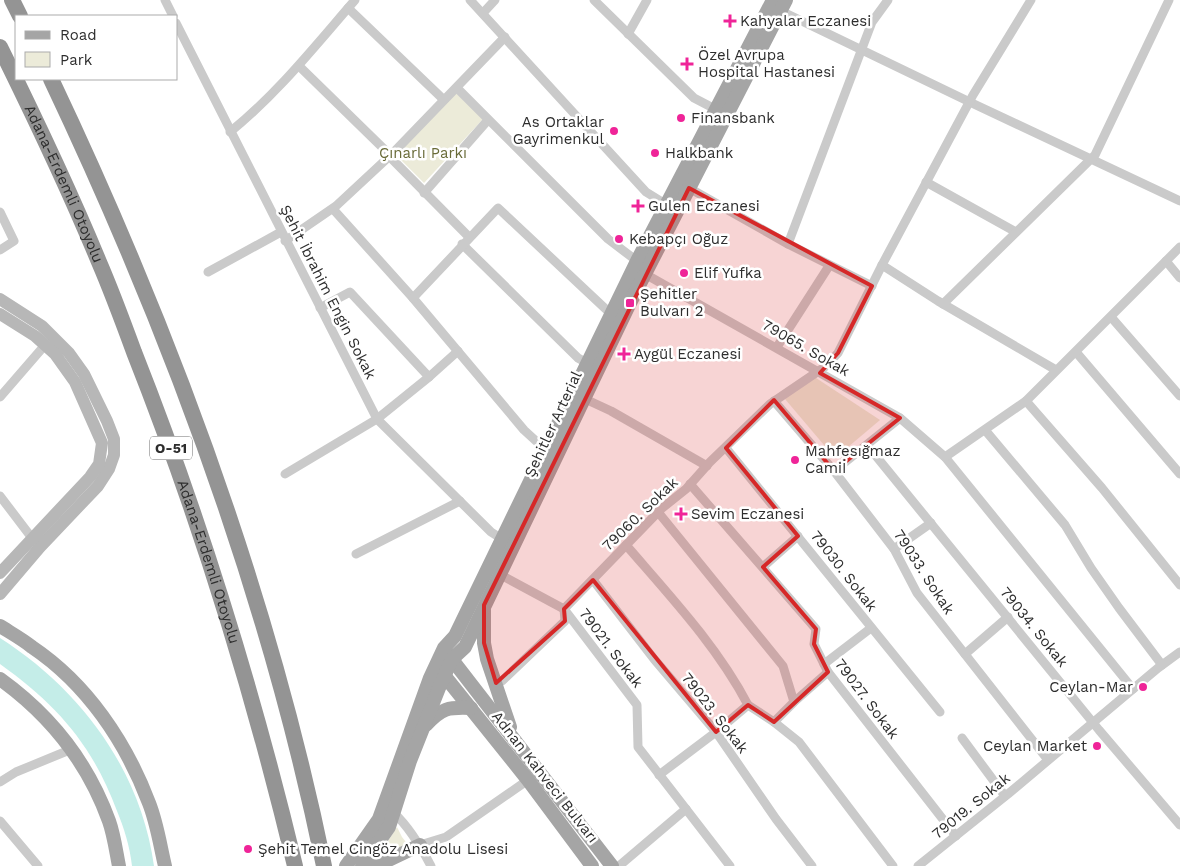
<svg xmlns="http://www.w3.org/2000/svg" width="1180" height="866" viewBox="0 0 1180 866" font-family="'Work Sans',sans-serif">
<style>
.green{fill:#ecebd9}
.water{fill:#c4ede8}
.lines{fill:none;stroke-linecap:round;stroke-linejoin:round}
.minor{stroke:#cacaca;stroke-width:9}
.secondary{stroke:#b7b7b7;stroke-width:12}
.primary{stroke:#a5a5a5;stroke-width:14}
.motorway{stroke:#949494;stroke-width:16}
.marked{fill:#d62828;fill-opacity:0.2;stroke:#d62828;stroke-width:4;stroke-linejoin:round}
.poi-dot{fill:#ef2498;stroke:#fff;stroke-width:2}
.labels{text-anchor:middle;stroke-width:5;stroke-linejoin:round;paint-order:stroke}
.shield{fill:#fff;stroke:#6c6c6c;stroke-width:1}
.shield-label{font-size:14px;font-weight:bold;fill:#2d2d2d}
.poi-label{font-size:15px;fill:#2d2d2d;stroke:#fff;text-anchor:start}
.park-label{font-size:15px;fill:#696b38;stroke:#fff}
.street-label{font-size:15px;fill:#2d2d2d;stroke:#fff}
</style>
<rect width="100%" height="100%" fill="#fff"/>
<g class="green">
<polygon points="455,92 483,119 424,183 394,153"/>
<polygon points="813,376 880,420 835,458 785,399"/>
<polygon points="397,827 402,837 409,846 374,863"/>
</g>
<path class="water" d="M0,638C80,689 141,770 154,866H132C130,847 124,828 117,811C92,744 57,705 0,664Z"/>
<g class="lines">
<g class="minor">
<polyline points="165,0 173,16"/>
<polyline points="470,0 646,192 667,205"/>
<polyline points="594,0 694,98 717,110"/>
<polyline points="348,8 444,100"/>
<polyline points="781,11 976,105 1180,201"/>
<polyline points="483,13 495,0"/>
<polyline points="176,23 377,419 491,532 502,539"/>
<polyline points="628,34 647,0"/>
<polyline points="299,66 386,151 389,156 469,237"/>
<polyline points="457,88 608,239 637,261"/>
<path d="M230,132C278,93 315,46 355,0"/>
<polyline points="926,182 1016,232"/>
<polyline points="689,188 788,244 872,286"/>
<polyline points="424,193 488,120"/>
<polyline points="333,209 413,298 524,430 536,441 547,447"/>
<polyline points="0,212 14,241 0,250"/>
<polyline points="285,241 336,206 393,153 505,37"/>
<polyline points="462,244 578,358 587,363"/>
<polyline points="788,244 872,22 888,0"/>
<polyline points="1166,261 1180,278"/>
<polyline points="882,265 938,301 1056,370"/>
<polyline points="208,272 281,232"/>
<polyline points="645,274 900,418 945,457 1133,689"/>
<polyline points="413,298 498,208 611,314"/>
<polyline points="943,304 1095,155 1169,0"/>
<polyline points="320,308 350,292 429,377"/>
<polyline points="1111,317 1180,396"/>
<polyline points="777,347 829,266"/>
<polyline points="1076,352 1180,474"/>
<polyline points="0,397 45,345"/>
<polyline points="583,398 611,411 707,466"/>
<polyline points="774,401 834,471 894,549 917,593 1048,760"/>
<polyline points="1026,401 1102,488 1180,585"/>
<polyline points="985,430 1065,525 1091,568 1119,608 1162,665"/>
<polyline points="867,445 1099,730 1180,825"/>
<polyline points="726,448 940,712"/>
<polyline points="945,457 1026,401 1180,247"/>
<polyline points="834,471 900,418"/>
<polyline points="285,474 377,419 429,377 458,351"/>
<polyline points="690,484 816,629 814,644 828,672 956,836"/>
<polyline points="0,496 35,542"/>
<polyline points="658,512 783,666 794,702"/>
<path d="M626,545C670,596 717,646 748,705L716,732L659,775"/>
<polyline points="894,549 931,523"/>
<polyline points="356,554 460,501"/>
<polyline points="763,567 798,536"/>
<polyline points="499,574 564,609 637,705 638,747 730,866"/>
<polyline points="593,580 654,659 716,732 776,819 812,866"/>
<polyline points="965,654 1008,617"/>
<polyline points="824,664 871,628"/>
<polyline points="496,683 502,681 565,621 564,609 661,509 686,489 710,462 770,404 826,366 838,353 882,265 973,95 1031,0"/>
<polyline points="748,705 774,722 799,742 893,866"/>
<polyline points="774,722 794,702 828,672"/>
<polyline points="962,738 1005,796"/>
<polyline points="0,782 16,772 72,749"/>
<path d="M394,813C410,828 421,847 431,866"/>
<polyline points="0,821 38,866"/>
<polyline points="420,845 446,837 528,780"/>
<polyline points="619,866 686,809"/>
<polyline points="918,866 1008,794 1158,668 1180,652"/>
</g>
<g class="secondary">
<polyline points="0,299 42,326 69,353 84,374 107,421 114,439 114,455 109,469 98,486 40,547 0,594"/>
<polyline points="0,314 35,336 55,354 75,382 102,443 99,464 90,477 0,573"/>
</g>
<g class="primary">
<polyline points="484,610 484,643 487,659 510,727"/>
<path d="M0,626C11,633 22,639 32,647C87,684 126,742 149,803C157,823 160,845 165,866"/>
<polyline points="447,653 612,866"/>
<polyline points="439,669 528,780 592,866"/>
<path d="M0,679C50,715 88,763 109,821C114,835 116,851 119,866"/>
<path d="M426,725C442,708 448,707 471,708"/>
<polyline points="346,866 379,819 430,678 444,648 455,636 637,261 773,0"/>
<polyline points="362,866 389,827 410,761 439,688 452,659 465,647 630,303 786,0"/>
<polyline points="376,866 420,845"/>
</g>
<g class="motorway">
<polyline points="12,0 20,16"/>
<path id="s1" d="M0,47C35,118 69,189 99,262C112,292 123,322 134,352C200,519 253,691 295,866"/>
<path d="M51,79C170,330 268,593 324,866"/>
</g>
</g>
<path class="marked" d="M689,188L872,286L838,353L820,373L900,418L834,471L774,400L726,448L798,536L763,567L816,629L814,644L828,672L774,722L748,705L716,732L593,580L564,609L565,621L496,683L484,643V605Z"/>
<g class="poi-dot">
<path d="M727.5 13.5h5v5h5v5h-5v5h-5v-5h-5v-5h5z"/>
<path d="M684.5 56.5h5v5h5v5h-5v5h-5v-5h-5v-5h5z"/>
<circle cx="681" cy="118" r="5"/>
<circle cx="614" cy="131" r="5"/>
<circle cx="655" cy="153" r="5"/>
<path d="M635.5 198.5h5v5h5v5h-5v5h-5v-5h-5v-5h5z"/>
<circle cx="619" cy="239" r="5"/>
<circle cx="684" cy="273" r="5"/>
<rect x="625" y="298" width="10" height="10" rx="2.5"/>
<path d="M621.5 346.5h5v5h5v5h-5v5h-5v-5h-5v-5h5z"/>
<circle cx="795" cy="460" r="5"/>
<path d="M678.5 506.5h5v5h5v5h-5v5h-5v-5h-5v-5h5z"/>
<circle cx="1143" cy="687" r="5"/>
<circle cx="1097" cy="746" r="5"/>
<circle cx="248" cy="849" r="5"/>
</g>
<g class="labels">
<rect class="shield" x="150" y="436.5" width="42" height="23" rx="4"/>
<g class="shield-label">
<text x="171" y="453">O-51</text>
</g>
<g class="poi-label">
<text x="740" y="26">Kahyalar Eczanesi</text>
<text x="698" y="60">Özel Avrupa<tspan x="698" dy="17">Hospital Hastanesi</tspan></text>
<text x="691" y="123">Finansbank</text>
<text x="604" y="127" text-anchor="end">As Ortaklar<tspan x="604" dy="17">Gayrimenkul</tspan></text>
<text x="665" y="158">Halkbank</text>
<text x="648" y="211">Gulen Eczanesi</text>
<text x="629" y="244">Kebapçı Oğuz</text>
<text x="694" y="278">Elif Yufka</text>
<text x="640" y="299">Şehitler<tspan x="640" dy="17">Bulvarı 2</tspan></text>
<text x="634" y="359">Aygül Eczanesi</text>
<text x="805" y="456">Mahfesığmaz<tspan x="805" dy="17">Camiİ</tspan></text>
<text x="691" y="519">Sevim Eczanesi</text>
<text x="1133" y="692" text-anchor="end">Ceylan-Mar</text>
<text x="1087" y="751" text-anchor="end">Ceylan Market</text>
<text x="258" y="854">Şehit Temel Cingöz Anadolu Lisesi</text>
</g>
<g class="park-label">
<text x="423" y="158">Çınarlı Parkı</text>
</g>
<g class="street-label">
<text dy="5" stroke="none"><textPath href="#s1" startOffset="151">Adana-Erdemli Otoyolu</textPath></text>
<text transform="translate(328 292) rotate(63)" y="5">Şehit İbrahim Engin Sokak</text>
<text transform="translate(806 348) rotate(30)" y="5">79065. Sokak</text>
<text transform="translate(553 424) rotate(-65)" y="5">Şehitler Arterial</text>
<text transform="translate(640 514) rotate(-44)" y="5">79060. Sokak</text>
<text dy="5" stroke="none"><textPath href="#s1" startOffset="556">Adana-Erdemli Otoyolu</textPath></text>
<text transform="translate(844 571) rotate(52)" y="5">79030. Sokak</text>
<text transform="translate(924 572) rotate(57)" y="5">79033. Sokak</text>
<text transform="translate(1034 627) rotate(51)" y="5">79034. Sokak</text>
<text transform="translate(611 648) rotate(53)" y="5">79021. Sokak</text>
<text transform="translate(867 699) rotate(53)" y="5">79027. Sokak</text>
<text transform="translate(715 713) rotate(52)" y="5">79023. Sokak</text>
<text transform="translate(545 777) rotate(52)" y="5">Adnan Kahveci Bulvarı</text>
<text transform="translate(971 806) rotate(-39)" y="5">79019. Sokak</text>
</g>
</g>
<rect x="15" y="15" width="162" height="65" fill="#ffffff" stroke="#ababab"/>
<rect x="25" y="31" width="25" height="8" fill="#a5a5a5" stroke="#ababab"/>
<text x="60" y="40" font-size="15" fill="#2d2d2d">Road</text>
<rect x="25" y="52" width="25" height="15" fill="#ecebd9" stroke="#ababab"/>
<text x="60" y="65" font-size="15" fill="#2d2d2d">Park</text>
</svg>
